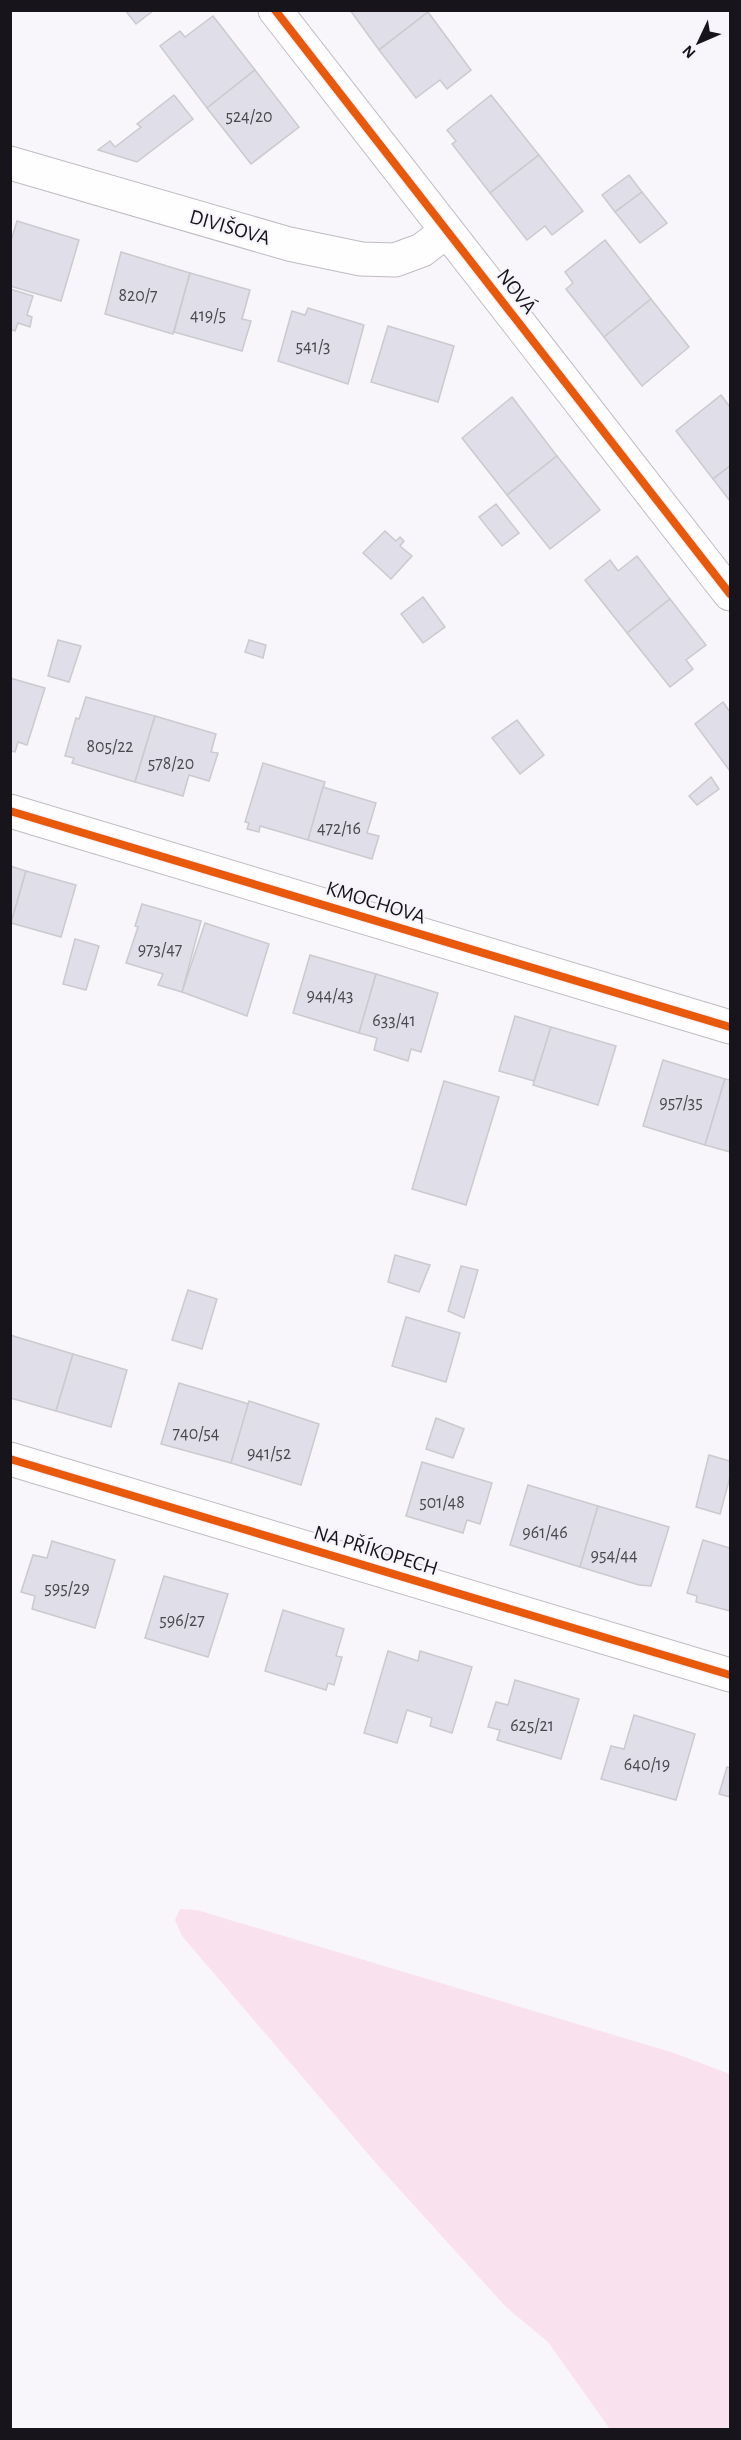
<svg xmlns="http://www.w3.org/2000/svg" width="741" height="2440" viewBox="0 0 741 2440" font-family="'Alegreya Sans',sans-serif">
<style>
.green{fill:#f9e2ee}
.building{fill:#dfdee9;stroke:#cacacf;stroke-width:1.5}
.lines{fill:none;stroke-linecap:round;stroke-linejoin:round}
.street-casing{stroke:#bfbcc1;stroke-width:35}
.street{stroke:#fefefe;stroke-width:33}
.cycleway-casing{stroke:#f7f4fc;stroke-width:11}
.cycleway{stroke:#e8590c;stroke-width:8}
.labels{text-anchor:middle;stroke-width:4.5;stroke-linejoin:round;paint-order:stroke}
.number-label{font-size:18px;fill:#49474e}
.street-label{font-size:21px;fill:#17151b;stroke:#f7f4fc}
</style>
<rect width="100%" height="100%" fill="#f8f6fa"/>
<polygon class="green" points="180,1909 197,1910 674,2053 730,2074 730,2429 610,2429 548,2342 506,2307 381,2169 182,1936 175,1920"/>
<g class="building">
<polygon points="125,10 154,10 136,24"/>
<polygon points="350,10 426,10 428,12 379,50"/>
<polygon points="428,12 471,70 447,89 440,80 416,98 379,50"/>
<polygon points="213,16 255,70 207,108 160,46 180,31 185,37"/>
<polygon points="255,70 299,127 251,164 207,108"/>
<polygon points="174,95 193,119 137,162 98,150 110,141 115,147 141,127 137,124"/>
<polygon points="491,95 539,155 490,193 452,144 456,141 447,130"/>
<polygon points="539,155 583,211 552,235 545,226 527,240 490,193"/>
<polygon points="629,175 642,192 615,212 602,195"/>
<polygon points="642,192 667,223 640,243 615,212"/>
<polygon points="17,221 79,240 61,301 10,286 10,244"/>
<polygon points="605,240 651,299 604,337 566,289 573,283 565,272"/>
<polygon points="121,252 190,273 173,334 105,314"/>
<polygon points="190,273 250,290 242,319 251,321 242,351 174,332"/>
<polygon points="10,289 33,296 27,315 32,317 30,327 18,323 15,331 10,329"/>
<polygon points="651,299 689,347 642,386 604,337"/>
<polygon points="308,308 364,325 348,384 278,361 292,311 305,315"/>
<polygon points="388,326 454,346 438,402 371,382"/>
<polygon points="721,395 730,407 730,466 713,479 676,431"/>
<polygon points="512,397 557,456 507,495 462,438"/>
<polygon points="557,456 600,510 550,549 507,495"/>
<polygon points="730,466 730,501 713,479"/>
<polygon points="496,504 519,533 502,546 479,517"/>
<polygon points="385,531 396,541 400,537 404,541 400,546 412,556 391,579 363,553"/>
<polygon points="637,556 670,599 627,633 585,580 610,560 618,571"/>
<polygon points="423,597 445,627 423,643 401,614"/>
<polygon points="670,599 706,645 686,660 693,669 670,687 627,633"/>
<polygon points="58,640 81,646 69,682 48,676"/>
<polygon points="249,640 266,645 263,658 245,652"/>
<polygon points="10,678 45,688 27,745 18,742 15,752 10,751"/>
<polygon points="86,697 155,716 135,782 72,763 74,758 65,756 76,718 79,719"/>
<polygon points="723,702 730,712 730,771 695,724"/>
<polygon points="155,716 216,734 211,752 218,753 209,781 189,775 183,796 135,782"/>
<polygon points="517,720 544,755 520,774 492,738"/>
<polygon points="263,763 325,782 308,840 260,826 259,832 247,829 249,823 245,822"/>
<polygon points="711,777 719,789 697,805 689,796"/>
<polygon points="323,787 376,803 367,833 379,836 372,859 308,840"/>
<polygon points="10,866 26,871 11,923 10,923"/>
<polygon points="26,871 76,885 61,937 11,923"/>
<polygon points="142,904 201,921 182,992 158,985 163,974 126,963 138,927 135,926"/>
<polygon points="205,923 269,944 247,1016 182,992"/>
<polygon points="75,939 99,946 86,990 63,984"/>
<polygon points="310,955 376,974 359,1033 293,1013"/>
<polygon points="376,974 438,993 421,1052 411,1049 408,1061 374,1050 377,1038 359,1033"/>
<polygon points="515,1016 551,1027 534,1081 499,1071"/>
<polygon points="551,1027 616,1046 598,1105 533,1085"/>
<polygon points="663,1060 725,1079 705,1145 643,1126"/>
<polygon points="725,1079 730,1080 730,1152 705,1145"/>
<polygon points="444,1081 499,1097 466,1205 412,1189"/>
<polygon points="395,1255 430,1265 419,1292 388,1282"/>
<polygon points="461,1266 478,1270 464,1318 448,1311"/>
<polygon points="188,1290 217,1299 202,1349 172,1340"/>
<polygon points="406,1317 460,1333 446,1382 392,1366"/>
<polygon points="10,1335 73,1354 56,1411 10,1398"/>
<polygon points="73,1354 127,1370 111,1427 56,1411"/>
<polygon points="179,1383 249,1404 231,1463 161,1444"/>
<polygon points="249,1401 319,1424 301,1485 231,1463"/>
<polygon points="436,1418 464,1429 453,1458 426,1449"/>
<polygon points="709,1455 730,1461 730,1477 720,1514 696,1507"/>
<polygon points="422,1462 492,1483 480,1524 467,1520 463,1533 406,1516"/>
<polygon points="528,1485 598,1506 580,1567 510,1545"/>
<polygon points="598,1506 669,1527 651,1586 639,1585 580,1567"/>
<polygon points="703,1540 730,1548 730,1611 696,1602 697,1596 687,1593"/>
<polygon points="52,1541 115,1560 95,1628 32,1609 35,1596 21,1592 33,1555 47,1558"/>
<polygon points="164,1576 228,1594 208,1657 145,1638"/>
<polygon points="283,1610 344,1629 336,1656 342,1657 334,1685 328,1683 326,1690 265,1671"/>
<polygon points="388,1651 418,1661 420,1651 472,1667 452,1733 430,1726 432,1718 407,1710 397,1743 364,1733"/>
<polygon points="515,1680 579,1699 561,1759 497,1740 500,1730 488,1727 496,1702 508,1705"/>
<polygon points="634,1715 695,1734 676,1800 601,1779 611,1746 624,1749"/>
<polygon points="727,1767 730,1768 730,1797 719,1794"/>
</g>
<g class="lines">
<defs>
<g id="street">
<polyline points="275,10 730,594"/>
<polyline points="10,163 289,244 361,259 395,260 422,250 447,231"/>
<polyline points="10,811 730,1027"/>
<polyline points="10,1459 730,1675"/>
</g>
</defs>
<use href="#street" class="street-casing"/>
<use href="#street" class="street"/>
<defs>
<g id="cycleway">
<polyline points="275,10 730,594"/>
<polyline points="10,811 730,1027"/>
<polyline points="10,1459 730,1675"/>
</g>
</defs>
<use href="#cycleway" class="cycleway-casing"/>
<use href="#cycleway" class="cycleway"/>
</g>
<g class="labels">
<g class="number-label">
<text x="249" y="122">524/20</text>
<text x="138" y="301">820/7</text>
<text x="208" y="321">419/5</text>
<text x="313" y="352">541/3</text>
<text x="110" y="752">805/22</text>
<text x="171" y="769">578/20</text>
<text x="339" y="834">472/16</text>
<text x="160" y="955">973/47</text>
<text x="330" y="1001">944/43</text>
<text x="394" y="1026">633/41</text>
<text x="681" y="1108">957/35</text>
<text x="196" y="1439">740/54</text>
<text x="269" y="1459">941/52</text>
<text x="442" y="1508">501/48</text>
<text x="545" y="1538">961/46</text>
<text x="614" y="1561">954/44</text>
<text x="67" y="1594">595/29</text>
<text x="182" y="1626">596/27</text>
<text x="532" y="1731">625/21</text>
<text x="647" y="1770">640/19</text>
</g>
<g class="street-label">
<text transform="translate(230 227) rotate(16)" y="7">DIVIŠOVA</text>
<text transform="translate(517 291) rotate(52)" y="7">NOVÁ</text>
<text transform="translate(376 902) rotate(17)" y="7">KMOCHOVA</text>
<text transform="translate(376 1550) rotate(17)" y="7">NA PŘÍKOPECH</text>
</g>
</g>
<rect width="741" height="2440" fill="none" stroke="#17151b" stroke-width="24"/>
<g transform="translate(699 42) rotate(226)" stroke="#f7f4fc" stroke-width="4.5" paint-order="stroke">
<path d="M0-4.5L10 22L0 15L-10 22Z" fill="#17151b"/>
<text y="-9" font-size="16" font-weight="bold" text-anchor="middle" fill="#17151b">N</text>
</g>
</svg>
